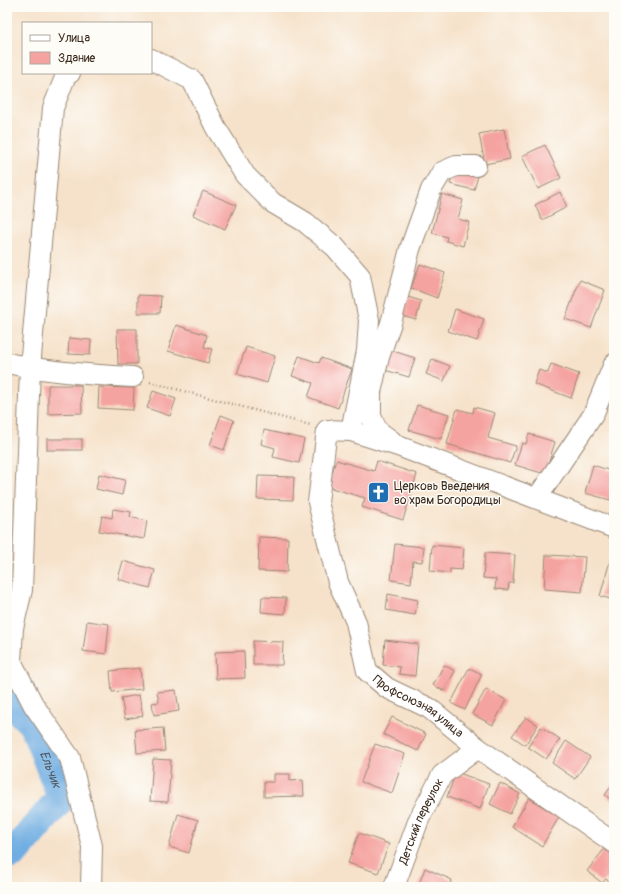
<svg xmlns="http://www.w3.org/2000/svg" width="621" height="894" viewBox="0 0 621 894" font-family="Pangolin,sans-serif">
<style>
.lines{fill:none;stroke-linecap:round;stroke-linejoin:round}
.river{stroke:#70ade2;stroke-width:30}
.building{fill:#f5a3a0}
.minor-casing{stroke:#988674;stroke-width:22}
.path{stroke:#988674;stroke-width:2.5;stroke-dasharray:1 3;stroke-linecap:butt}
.minor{stroke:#fff;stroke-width:20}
.labels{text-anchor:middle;stroke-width:3;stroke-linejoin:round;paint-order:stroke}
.poi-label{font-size:12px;fill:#3b2a1e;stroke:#fdfcf7;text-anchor:start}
.street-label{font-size:12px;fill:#3b2a1e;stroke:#fdfcf7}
.water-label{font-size:13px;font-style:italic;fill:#4e5863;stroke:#fdfcf7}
</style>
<rect width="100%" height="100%" fill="#fdfcf7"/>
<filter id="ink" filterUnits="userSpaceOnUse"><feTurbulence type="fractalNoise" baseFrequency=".025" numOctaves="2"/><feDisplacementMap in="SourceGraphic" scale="8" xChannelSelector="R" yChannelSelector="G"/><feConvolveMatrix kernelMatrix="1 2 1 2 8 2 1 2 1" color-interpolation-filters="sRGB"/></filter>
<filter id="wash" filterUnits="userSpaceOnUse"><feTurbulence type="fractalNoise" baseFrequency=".012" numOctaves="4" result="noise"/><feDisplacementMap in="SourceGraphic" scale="16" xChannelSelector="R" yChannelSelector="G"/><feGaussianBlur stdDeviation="0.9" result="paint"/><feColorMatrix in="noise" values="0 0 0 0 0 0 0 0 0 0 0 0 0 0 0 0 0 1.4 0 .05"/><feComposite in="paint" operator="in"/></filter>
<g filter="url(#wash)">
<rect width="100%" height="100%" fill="#f6e2ca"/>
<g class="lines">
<path class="river" id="s1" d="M7,699L34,725L62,797L14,853L7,855"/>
</g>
<g id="blocks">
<g class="building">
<polygon points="504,129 510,159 485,164 479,134"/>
<polygon points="545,145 561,178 538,189 522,156"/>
<polygon points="454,169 478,176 474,190 450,184"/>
<polygon points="203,191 236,205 225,229 193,215"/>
<polygon points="560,192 567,207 542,220 535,205"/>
<polygon points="442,194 463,200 458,219 469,222 463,246 446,241 447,237 432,233"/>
<polygon points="420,264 445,273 437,298 411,288"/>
<polygon points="580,280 605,290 591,328 565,319"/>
<polygon points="138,295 161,296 160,313 138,313"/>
<polygon points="408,297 421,301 416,320 402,316"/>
<polygon points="455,309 484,319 477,341 448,331"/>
<polygon points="176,325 207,335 204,347 212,349 208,363 168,351"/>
<polygon points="117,329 137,329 137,364 118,364"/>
<polygon points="69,338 91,340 90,355 68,354"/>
<polygon points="246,347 275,356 267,383 237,374"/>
<polygon points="387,349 415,358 409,377 381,369"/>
<polygon points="299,356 319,363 321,358 352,369 338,408 308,397 313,383 292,376"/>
<polygon points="432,359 450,366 444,381 426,374"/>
<polygon points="551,364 579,374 571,398 534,384 539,370 548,373"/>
<polygon points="48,385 81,385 82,413 48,414"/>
<polygon points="99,387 134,388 133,410 98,408"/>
<polygon points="153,391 176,399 170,416 147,408"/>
<polygon points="417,405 449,414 441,439 409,430"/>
<polygon points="474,407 495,413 488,438 516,446 510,463 447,444 457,409 473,413"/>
<polygon points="221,415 234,420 224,450 210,445"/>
<polygon points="264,430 304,439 299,463 273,457 275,448 261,444"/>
<polygon points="529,434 555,442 545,474 515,465 522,443 526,444"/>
<rect x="47" y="439" width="35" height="11"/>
<polygon points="336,460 374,471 377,461 417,474 403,520 362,507 365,498 328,487"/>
<polygon points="593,465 614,472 614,501 585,493"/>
<polygon points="99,474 125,480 122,495 96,489"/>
<polygon points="258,476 294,477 293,500 257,499"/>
<polygon points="113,509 131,512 130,517 147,521 144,539 99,531 102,516 112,518"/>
<polygon points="259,537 288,538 287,572 258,571"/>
<polygon points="395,544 424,547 422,562 413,561 411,583 391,580"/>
<polygon points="432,545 464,548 462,570 450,569 450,573 430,571"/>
<polygon points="485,553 515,555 513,583 509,583 508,590 495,589 496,579 483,578"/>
<polygon points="546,555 585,557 582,592 544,589"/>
<polygon points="123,561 155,570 150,588 118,579"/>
<polygon points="610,561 614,562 614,600 600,596"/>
<polygon points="388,594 418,600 415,615 386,610"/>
<polygon points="262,597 286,598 285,614 261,612"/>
<polygon points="87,621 109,624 106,654 83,651"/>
<polygon points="385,640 418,644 415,676 399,674 400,667 383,665"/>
<polygon points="253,641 283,642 282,665 253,665"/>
<polygon points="244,651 245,678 216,679 215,652"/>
<polygon points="444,665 455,671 444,691 433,685"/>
<polygon points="140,668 142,689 112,692 110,671"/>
<polygon points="469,668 482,674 465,710 451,703"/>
<polygon points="486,689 506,700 493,725 472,714"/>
<polygon points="176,690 179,711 154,715 152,703 159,702 157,692"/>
<polygon points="139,695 143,716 125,719 121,698"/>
<polygon points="392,717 426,734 418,751 383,734"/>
<polygon points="526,717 538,725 525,745 512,736"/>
<polygon points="541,727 560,739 546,759 528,747"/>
<polygon points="163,728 165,751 137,753 135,730"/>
<polygon points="566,741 590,757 575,779 552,763"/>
<polygon points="375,744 405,754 392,793 361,782"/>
<polygon points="153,759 171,760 168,802 150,801"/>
<polygon points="456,772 489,784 480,809 447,797"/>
<polygon points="274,774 290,774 290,781 303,780 304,796 264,797 264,782 274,782"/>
<polygon points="614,782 614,802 605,795"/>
<polygon points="500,783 520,794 510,814 490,804"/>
<polygon points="529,798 559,817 542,846 512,827"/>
<polygon points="178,814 198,820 189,853 169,847"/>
<polygon points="359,833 389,844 378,873 348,863"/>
<polygon points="605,848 614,856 614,885 606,879 602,883 587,871"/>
<polygon points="425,868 452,880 449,887 418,887"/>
</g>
</g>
</g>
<g filter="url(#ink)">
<use href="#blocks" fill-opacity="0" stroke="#988674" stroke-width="1"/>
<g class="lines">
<defs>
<g id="minor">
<polyline points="151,59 192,80 216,128 245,175 273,203 305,222 335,247 360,276 369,320 367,351 351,431"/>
<polyline points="70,73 66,75 53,108 30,368 22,590 13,628 11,661 33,704 70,758 92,846 91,887"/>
<path d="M7,363C48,372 91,375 133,377"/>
<polyline points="392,441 377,430 371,416 371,392 379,357 391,323 410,249 431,190 442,172 456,166 476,166"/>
<polyline points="537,498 593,415 614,364"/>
<path id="s2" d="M614,528L398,446L351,431L327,430L318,502L338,582L356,622L367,671L387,688L429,708L478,748L614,843"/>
<path id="s3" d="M394,887L419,819L442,775L478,748"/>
</g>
</defs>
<use href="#minor" class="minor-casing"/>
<polyline class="path" points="150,382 310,425"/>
<use href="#minor" class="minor"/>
</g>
</g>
<defs>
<symbol id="church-square" viewBox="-11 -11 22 22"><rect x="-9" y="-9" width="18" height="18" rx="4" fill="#1f6fb2" stroke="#fdfcf7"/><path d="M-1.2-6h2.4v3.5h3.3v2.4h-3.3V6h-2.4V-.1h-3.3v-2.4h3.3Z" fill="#fff"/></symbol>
</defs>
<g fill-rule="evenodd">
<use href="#church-square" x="366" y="480" width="25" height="25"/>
</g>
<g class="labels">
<g class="poi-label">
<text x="394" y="490">Церковь Введения<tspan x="394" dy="14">во храм Богородицы</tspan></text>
</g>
<g class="street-label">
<text dy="4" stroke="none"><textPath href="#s2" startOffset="616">Профсоюзная улица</textPath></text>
<text dy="4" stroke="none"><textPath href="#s3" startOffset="71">Детский переулок</textPath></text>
</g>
<g class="water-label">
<text dy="5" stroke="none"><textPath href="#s1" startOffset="85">Ельчик</textPath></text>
</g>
</g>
<rect width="621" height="894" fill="none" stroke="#fdfcf7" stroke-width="24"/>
<rect x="22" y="22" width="130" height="52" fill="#fdfcf7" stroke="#afa8a0"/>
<rect x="30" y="35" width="20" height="6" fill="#ffffff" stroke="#afa8a0"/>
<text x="58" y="42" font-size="12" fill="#3b2a1e">Улица</text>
<rect x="30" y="52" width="20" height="12" fill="#f5a3a0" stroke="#afa8a0"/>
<text x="58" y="62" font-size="12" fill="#3b2a1e">Здание</text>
</svg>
